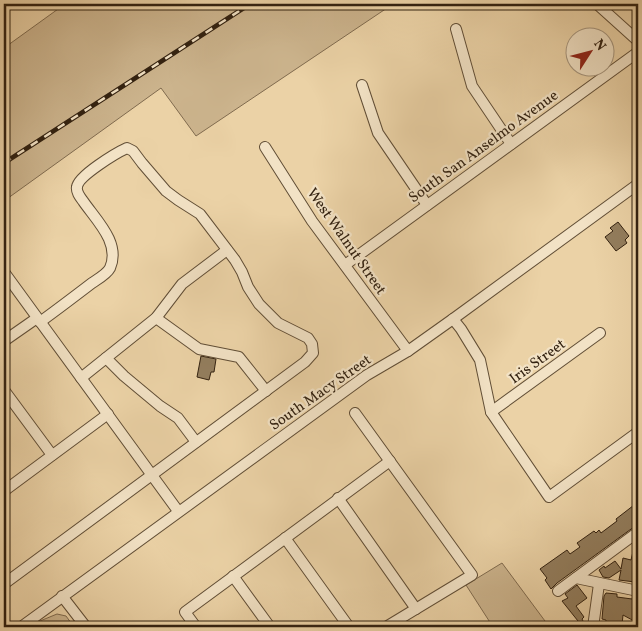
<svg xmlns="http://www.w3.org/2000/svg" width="642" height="631" viewBox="0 0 642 631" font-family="Vollkorn,serif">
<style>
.green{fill:#ccb48d;stroke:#806b4f}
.building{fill:#937e5e;stroke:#321}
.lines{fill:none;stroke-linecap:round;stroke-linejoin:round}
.minor-casing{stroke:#614e36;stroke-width:12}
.minor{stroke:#f2e2c5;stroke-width:10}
.rail-casing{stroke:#321;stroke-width:4.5}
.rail{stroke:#f2e2c5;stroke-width:2.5;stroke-dasharray:8;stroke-linecap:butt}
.labels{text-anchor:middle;stroke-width:4.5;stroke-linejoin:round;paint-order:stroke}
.street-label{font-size:15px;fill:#321;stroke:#f2e2c5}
</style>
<rect width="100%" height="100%" fill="#ebd2a6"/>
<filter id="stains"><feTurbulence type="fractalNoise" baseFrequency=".004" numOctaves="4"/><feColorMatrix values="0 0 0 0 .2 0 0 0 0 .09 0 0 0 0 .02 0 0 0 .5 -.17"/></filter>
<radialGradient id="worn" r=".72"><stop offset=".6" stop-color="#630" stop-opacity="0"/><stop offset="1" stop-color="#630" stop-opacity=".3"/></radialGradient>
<g class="green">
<polygon points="65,4 393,4 196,136 161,88 4,201 4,48"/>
<polygon points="502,563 545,621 538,627 493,627 466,585"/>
<polygon points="57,614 66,616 74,627 33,627 40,621"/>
</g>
<g class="building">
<polygon points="618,222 629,236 625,240 627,243 616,251 605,237 613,231 610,228"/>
<polygon points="201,356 216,359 214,372 211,372 209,380 197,377"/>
<polygon points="638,502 638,524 557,583 551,589 545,580 547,578 540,569 567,550 570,554 580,547 577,543 594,531 596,533 599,530 601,533 617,521 616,519"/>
<polygon points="638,540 638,565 635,582 619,580 621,570 609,578 603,577 599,570 604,566 605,568 615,561 621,569 623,558 631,560 635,543"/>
<polygon points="577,585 587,598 576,606 584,617 582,619 586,627 569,627 578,621 562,601 568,598 565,594"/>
<polygon points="606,593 617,594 617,597 632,599 633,597 638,599 638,616 636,622 623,615 622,625 606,623 606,620 602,619 604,596"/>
</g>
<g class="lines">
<defs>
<g id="minor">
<polyline points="597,4 638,41"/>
<polyline points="456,29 472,86 511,144"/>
<polyline points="362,85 378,133 427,205"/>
<polyline points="265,147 312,221 408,351"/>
<polyline points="345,265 638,52"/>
<polyline points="4,272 178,511"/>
<polyline points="156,318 199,349 239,357 266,391"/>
<polyline points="453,319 461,329 480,360 491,412 549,497 638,432"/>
<polyline points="4,341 37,318"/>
<polyline points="106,358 124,376 160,406 178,418 196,442"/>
<polyline points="81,378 156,318 182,284 227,250"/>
<polyline points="4,390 52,455"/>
<polyline points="491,412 600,333"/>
<polyline points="355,413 472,575 386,627"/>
<polyline points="4,491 108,414"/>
<polyline points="338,498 416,609"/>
<polyline points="285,538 349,627"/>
<polyline points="233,576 270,627"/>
<polyline points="576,578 638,591"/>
<path d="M4,584L305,362L313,353L312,344L308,338L278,323L259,304L248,287L242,272L235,260L200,214L178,200L166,191L142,163L133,151L127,148C116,153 78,176 77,187C76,192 80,197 83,201C96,220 121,243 110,268C107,274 98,279 92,283C75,296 58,309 40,322"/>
<polyline points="558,591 638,532"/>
<polyline points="62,596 86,627"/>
<polyline points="21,627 367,375 408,351 453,319 638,184"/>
<polyline points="196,627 185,612 390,461"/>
<polyline points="593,627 599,584"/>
</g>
</defs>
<use href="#minor" class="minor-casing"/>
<use href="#minor" class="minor"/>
<defs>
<polyline id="rail" points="4,163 250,4"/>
</defs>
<use href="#rail" class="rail-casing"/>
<use href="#rail" class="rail"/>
</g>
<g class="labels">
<g class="street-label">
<text transform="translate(483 146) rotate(-36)" y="5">South San Anselmo Avenue</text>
<text transform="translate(347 241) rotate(55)" y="5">West Walnut Street</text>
<text transform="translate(537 361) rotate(-36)" y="5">Iris Street</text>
<text transform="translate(320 392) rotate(-35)" y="5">South Macy Street</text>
</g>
</g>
<rect width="642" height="631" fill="none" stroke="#ebd2a6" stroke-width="20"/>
<rect x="5" y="5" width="632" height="621" fill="none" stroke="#321" stroke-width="2.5"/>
<rect x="10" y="10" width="622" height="611" fill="none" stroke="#321"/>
<g transform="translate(590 52) rotate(54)"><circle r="24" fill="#f2e2c5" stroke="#a6957d"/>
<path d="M0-4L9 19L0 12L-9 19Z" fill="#8f2418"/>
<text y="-8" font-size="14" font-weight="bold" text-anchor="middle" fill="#332211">N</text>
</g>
<rect width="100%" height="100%" filter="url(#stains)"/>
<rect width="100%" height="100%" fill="url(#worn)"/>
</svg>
